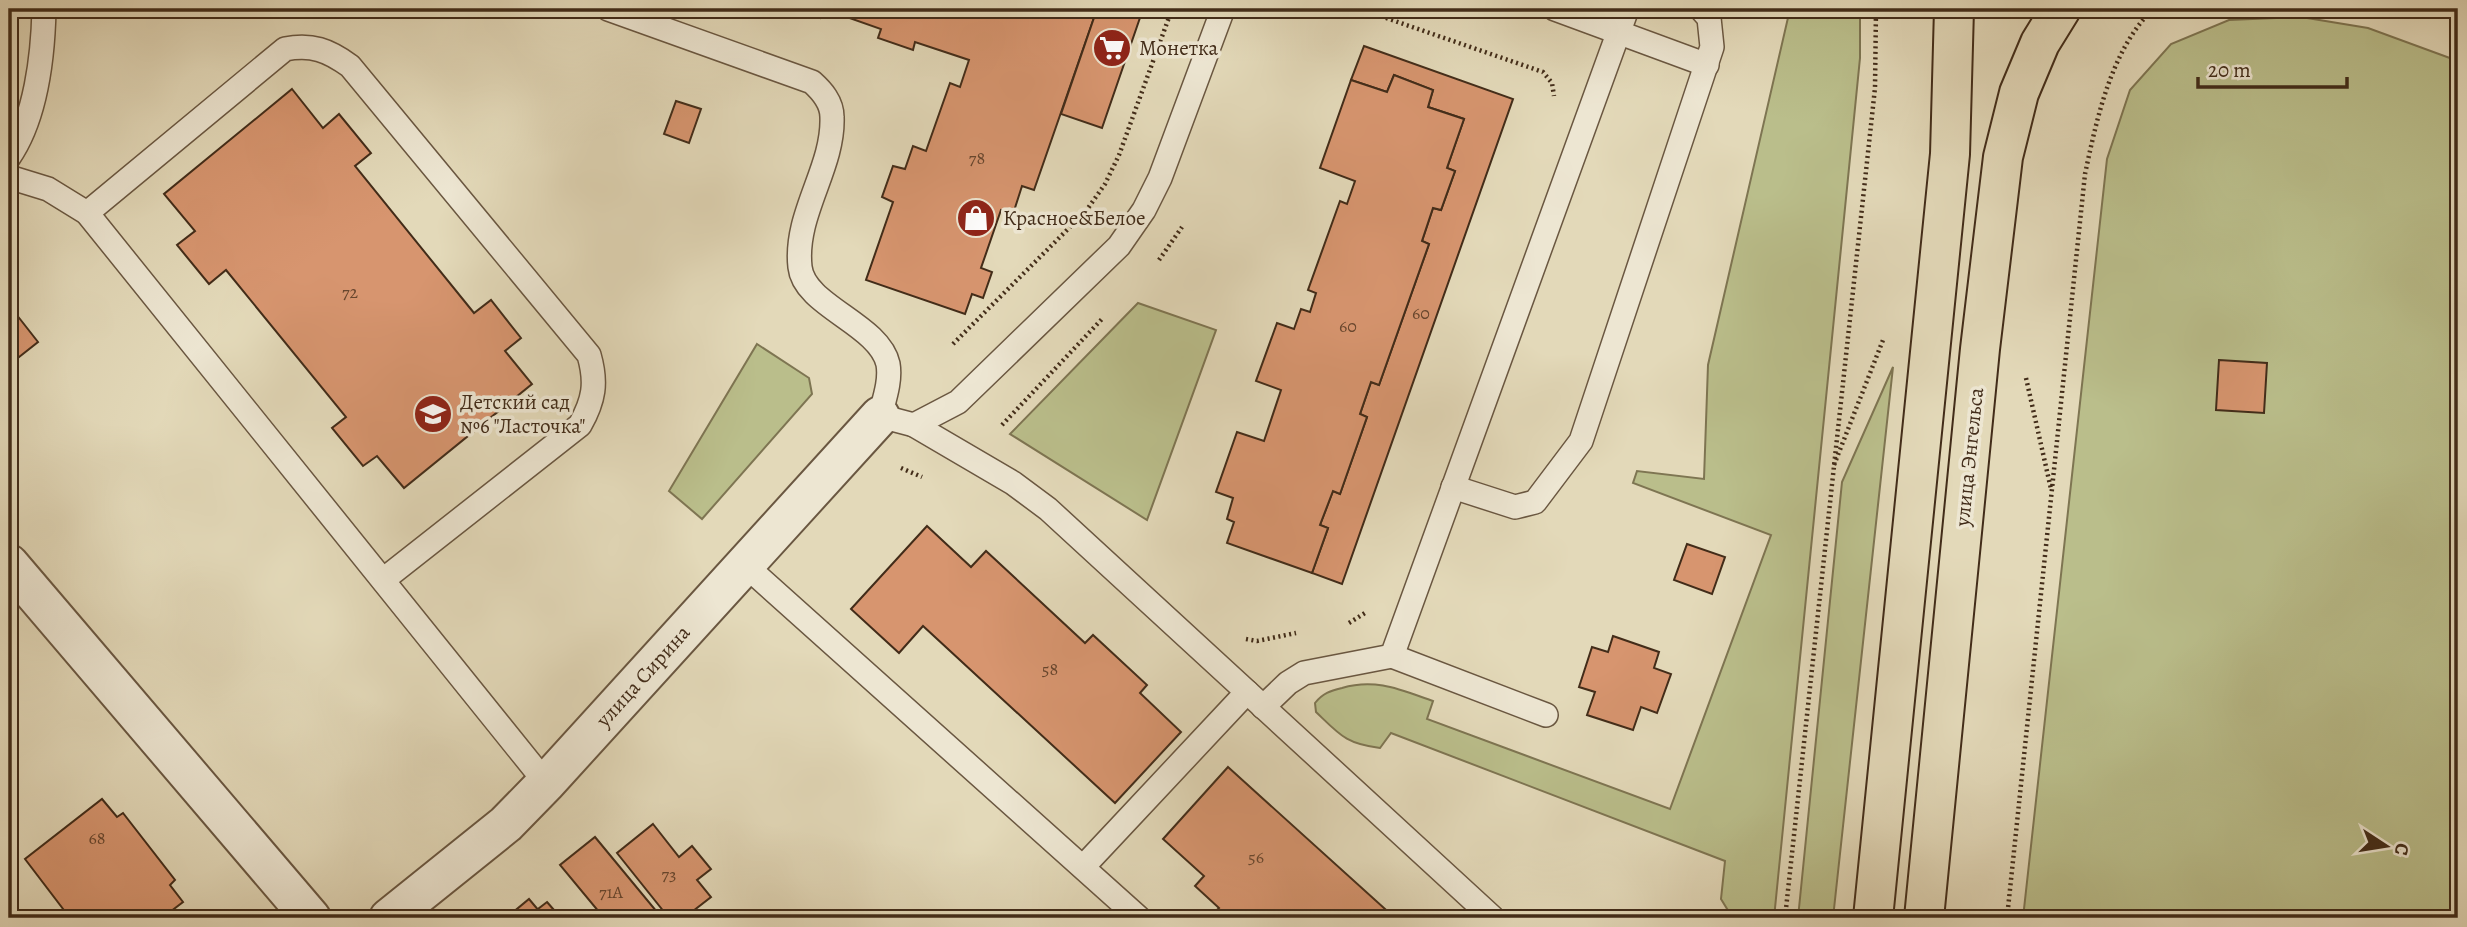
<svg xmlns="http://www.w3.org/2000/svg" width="2467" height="927" viewBox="0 0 2467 927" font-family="Alegreya,serif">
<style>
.green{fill:#babe8b;stroke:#7e7552;stroke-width:2}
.building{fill:#d7956f;stroke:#422c19;stroke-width:2}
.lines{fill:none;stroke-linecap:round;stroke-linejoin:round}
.service-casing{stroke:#6a5741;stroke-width:26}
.minor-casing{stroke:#6a5741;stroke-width:42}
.primary-casing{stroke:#422c19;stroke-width:42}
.path{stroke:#422c19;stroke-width:4.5;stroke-dasharray:2 3.5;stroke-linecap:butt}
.service{stroke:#ede6d2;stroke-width:23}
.minor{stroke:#ede6d2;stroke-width:38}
.primary{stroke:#e3d9b9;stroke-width:38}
.labels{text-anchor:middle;stroke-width:7;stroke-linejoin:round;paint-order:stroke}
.number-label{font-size:18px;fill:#67462e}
.poi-label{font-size:21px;fill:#422c19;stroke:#ede6d2;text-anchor:start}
.street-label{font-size:21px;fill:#422c19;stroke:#ede6d2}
</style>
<rect width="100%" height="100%" fill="#e3d9b9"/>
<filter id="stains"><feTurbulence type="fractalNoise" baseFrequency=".00286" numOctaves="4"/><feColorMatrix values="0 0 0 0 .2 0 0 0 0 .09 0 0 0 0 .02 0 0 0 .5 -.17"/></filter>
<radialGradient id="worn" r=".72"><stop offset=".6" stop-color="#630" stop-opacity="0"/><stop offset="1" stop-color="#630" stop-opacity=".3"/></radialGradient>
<g class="green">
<path d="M1790,9H1860V58L1774,918L1729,912L1721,899L1725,861L1391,733L1380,748C1346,744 1340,735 1316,712L1315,703C1323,693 1330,691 1342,688C1376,678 1401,690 1433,701L1427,719L1670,809L1771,535L1633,483L1637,471L1704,479L1708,365Z"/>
<polygon points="2301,17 2368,28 2458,61 2458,918 2023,918 2107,159 2130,90 2171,44 2229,20"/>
<polygon points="1138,303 1216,330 1147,520 1010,434"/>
<polygon points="757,344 809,378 812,394 702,519 669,491"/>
<polygon points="1893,367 1833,918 1798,918 1842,482"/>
</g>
<g class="building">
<polygon points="792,9 1097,9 1034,190 1022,186 1013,214 1001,210 981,268 992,272 983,298 972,294 965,314 866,280 893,202 882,197 893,166 905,169 913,146 926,151 950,83 960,87 969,60 915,42 913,50 878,38 881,29 824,9 820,18"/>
<polygon points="1097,9 1143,9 1102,128 1061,114"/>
<polygon points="1364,46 1513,99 1342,584 1312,573 1328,528 1320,525 1333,491 1340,494 1367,417 1360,414 1371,382 1379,385 1429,244 1422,241 1433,208 1441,210 1455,171 1447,168 1464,119 1428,107 1433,90 1394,75 1387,92 1351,80"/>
<polygon points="1394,75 1433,90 1428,107 1464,119 1447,168 1455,171 1441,210 1433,208 1422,241 1429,244 1379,385 1371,382 1360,414 1367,417 1340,494 1333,491 1320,525 1328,528 1312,573 1227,543 1234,522 1227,519 1233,498 1216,492 1237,432 1264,441 1281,390 1256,381 1277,323 1294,329 1301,309 1310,312 1316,293 1308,290 1340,201 1347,204 1355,181 1320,168 1351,80 1387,92"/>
<polygon points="292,89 323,128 339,114 371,153 355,166 474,313 491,300 521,338 505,351 532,384 404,488 377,456 363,466 332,428 346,417 226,270 209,284 177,245 195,231 164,194"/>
<polygon points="676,101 701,109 689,143 664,134"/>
<polygon points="9,305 38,342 9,365"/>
<polygon points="2219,360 2267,363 2264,413 2216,410"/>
<polygon points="927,526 971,567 986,551 1085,643 1093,635 1147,685 1140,693 1181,732 1115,803 923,626 899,653 851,609"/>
<polygon points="1687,544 1725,557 1712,594 1674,580"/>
<polygon points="1613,636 1659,652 1654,668 1671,674 1657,713 1641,707 1633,730 1587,715 1595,692 1579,687 1592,647 1608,652"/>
<polygon points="1228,767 1395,918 1220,918 1214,913 1219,908 1195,886 1204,876 1163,839"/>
<polygon points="102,799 117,817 123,813 175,880 170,885 183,902 162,918 70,918 25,859"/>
<polygon points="653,824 679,857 692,846 711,869 697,880 711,897 684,918 669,918 617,853"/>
<polygon points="595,837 662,918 604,918 560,865"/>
<polygon points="529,899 545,918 506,918"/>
<polygon points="547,902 561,918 545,918 538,909"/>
</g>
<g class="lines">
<defs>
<g id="service">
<path d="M608,9L812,82C822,91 832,102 832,117C834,168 794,214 800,267C804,306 879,324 888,364C891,381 884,400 880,416L914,425L958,402L1119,246L1144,210L1160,178L1223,9"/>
<polyline points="1555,9 1707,65"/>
<path d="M9,157C36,118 43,55 44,9"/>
<polyline points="9,177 48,189 87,213 546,783"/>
<path d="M87,213L285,49C312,44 328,50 350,66L589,355C597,383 594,400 580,425L383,580"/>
<polyline points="914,425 1013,483 1048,509 1493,918"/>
<polyline points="1453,487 1515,507 1535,502 1581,441 1712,47 1709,18 1701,9"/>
<polyline points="745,565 1139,918"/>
<polyline points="1392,656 1546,715"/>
<polyline points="1263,707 1288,683 1304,673 1392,656 1627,9"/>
<polyline points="1083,867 1247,692"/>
</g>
<g id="minor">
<polyline points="9,564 311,918"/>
<polyline points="389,918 506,824 546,783 880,416"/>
</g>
<g id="primary">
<polyline points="1873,918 1950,154 1954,9"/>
<polyline points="1924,918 1980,349 2003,157 2019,93 2040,43 2061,9"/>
</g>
</defs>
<use href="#service" class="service-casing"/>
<use href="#minor" class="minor-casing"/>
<use href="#primary" class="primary-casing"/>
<g class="path">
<polyline points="1360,9 1543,72 1552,83 1554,96"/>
<polyline points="2452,9 2458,11"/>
<polyline points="1159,260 1182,227"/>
<polyline points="953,344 1086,211 1105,184 1119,155 1172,9"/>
<polyline points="2026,378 2051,489"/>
<polyline points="1002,425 1102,319"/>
<polyline points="1834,465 1883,340"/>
<polyline points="901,468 922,477"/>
<polyline points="1349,623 1365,613"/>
<polyline points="1246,639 1257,641 1296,633"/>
<polyline points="1785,918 1875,88 1876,9"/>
<path d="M2007,918L2085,174C2097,118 2111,50 2153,9"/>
</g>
<use href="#service" class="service"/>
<use href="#minor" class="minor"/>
<use href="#primary" class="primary"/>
</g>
<defs>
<symbol id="supermarket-disc" viewBox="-11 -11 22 22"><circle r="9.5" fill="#8f2418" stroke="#ede6d2"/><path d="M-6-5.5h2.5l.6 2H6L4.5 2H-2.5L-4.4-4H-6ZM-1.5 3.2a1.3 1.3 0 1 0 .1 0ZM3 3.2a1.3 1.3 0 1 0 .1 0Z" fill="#fff"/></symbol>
<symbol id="shop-disc" viewBox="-11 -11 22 22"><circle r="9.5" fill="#8f2418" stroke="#ede6d2"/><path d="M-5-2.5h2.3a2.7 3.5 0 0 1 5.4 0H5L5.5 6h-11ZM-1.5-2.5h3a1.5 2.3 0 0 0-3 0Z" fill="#fff"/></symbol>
<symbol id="school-disc" viewBox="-11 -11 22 22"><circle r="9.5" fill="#8f2418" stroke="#ede6d2"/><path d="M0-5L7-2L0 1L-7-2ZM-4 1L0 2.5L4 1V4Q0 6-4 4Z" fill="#fff"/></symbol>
</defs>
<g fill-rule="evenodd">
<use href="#supermarket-disc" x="1090" y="26" width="44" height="44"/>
<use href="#shop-disc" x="954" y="196" width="44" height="44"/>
<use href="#school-disc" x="411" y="392" width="44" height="44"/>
</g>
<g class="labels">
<g class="number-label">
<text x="977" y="164">78</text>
<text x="350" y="298">72</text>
<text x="1421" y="319">60</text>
<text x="1348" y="332">60</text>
<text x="1050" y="675">58</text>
<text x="97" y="844">68</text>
<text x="1256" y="863">56</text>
<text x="669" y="880">73</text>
<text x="611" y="898">71А</text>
</g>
<g class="poi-label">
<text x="1139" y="55">Монетка</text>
<text x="1003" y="225">Красное&amp;Белое</text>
<text x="460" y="409">Детский сад<tspan x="460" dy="24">№6 "Ласточка"</tspan></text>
</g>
<g class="street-label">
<text transform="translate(1969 457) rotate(-84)" y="7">улица Энгельса</text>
<text transform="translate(643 676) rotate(-48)" y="7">улица Сирина</text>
</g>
</g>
<rect width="2467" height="927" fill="none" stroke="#e3d9b9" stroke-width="35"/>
<rect x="10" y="10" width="2446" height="906" fill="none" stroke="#422c19" stroke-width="3.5"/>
<rect x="18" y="18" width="2432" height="892" fill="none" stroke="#422c19" stroke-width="2"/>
<g transform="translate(2386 846) rotate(102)" stroke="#ede6d2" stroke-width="5" paint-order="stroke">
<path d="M0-5L12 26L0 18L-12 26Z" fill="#422c19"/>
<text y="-10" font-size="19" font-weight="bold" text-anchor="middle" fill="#422c19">С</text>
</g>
<path d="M2198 77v10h149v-10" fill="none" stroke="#422c19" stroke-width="3.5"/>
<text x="2208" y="77" font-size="21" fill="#422c19" stroke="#ede6d2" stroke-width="5" paint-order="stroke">20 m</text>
<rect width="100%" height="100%" filter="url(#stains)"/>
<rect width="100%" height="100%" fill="url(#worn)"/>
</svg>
